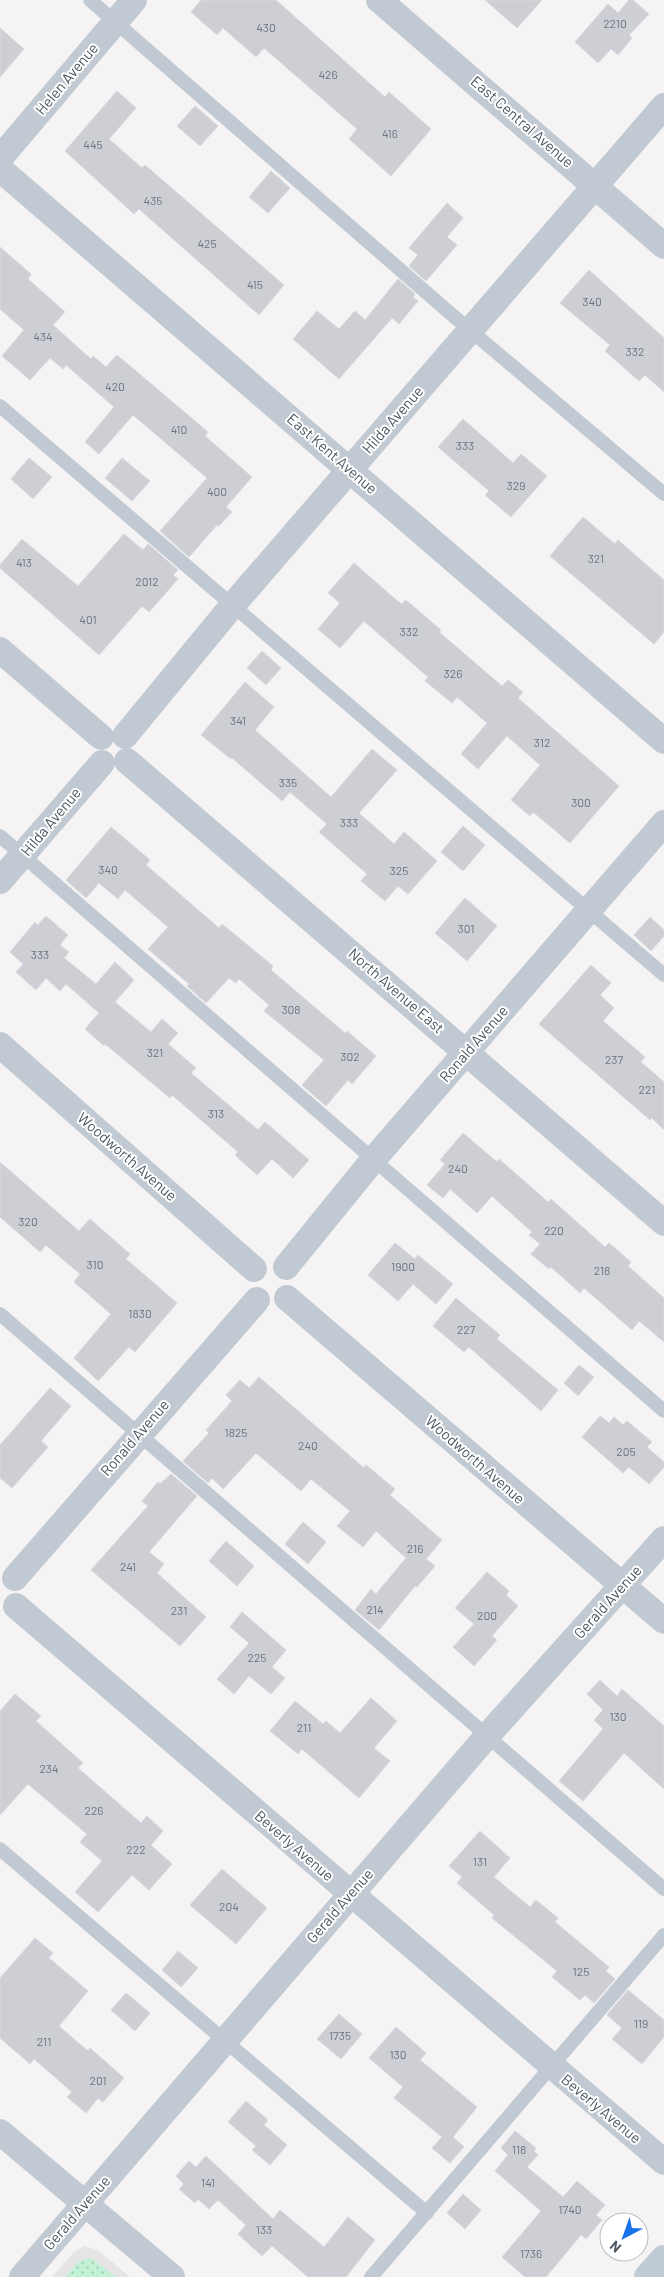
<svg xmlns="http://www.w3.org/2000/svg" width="664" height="2277" viewBox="0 0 664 2277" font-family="Barlow,sans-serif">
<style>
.education{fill:#e6e4e5}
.grass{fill:url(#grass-dots)}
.building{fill:#cdcfd5;stroke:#d7d9de}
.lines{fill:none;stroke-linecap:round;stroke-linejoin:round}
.lane{stroke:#c1cad2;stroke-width:14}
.street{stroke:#c1cad2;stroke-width:26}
.secondary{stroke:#c1cbd6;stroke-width:28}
.labels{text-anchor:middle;stroke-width:4;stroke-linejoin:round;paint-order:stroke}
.number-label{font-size:12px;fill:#6b747e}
.street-label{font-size:15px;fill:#4a5661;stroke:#fff}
</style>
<defs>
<pattern id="grass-dots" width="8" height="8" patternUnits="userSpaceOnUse" patternTransform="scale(1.25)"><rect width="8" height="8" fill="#c3f1d5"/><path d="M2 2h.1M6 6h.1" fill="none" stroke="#a0c6b0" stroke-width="1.8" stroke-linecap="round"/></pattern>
</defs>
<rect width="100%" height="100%" fill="#f5f3f3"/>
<polygon class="education" points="84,2246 98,2250 130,2277 52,2277 73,2253"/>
<polygon class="grass" points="91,2258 116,2277 65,2277 79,2261"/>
<g class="building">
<polygon points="201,0 276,0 385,97 389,92 431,129 391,176 349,139 357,129 264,48 256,57 223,28 217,35 191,12"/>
<polygon points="485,0 542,0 517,28"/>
<polygon points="629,0 633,0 649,14 629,35 632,38 618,55 611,49 598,63 575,42 608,4 618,13"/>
<polygon points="0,28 24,49 0,77"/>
<polygon points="117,91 136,108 109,139 142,168 145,165 284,285 259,315 139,209 134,214 65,151"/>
<polygon points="195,106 218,126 200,146 177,126"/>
<polygon points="271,171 290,188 268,213 249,197"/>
<polygon points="447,203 463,218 447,237 457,245 426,281 409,266 418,255 409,248"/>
<polygon points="0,247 31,274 28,279 65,312 53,325 91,359 93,356 106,367 117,355 208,432 205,436 252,477 226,507 232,512 219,526 217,525 189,557 160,531 207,478 133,415 99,454 85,442 114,407 66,365 63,369 50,358 30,380 2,356 24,330 0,309"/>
<polygon points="589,270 664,338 664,392 645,375 639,381 605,351 610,345 560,303"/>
<polygon points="398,279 415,294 413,297 418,301 399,324 392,318 339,379 293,339 317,311 339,329 355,311 365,320"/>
<polygon points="463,419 513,463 521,454 547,476 511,517 485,495 489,491 438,447"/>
<polygon points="29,458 52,477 33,499 11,479"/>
<polygon points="122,458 150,481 132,501 105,478"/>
<polygon points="583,517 615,544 618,540 664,580 664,632 654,644 550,556"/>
<polygon points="124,534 143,550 148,544 178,570 173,575 178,579 149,612 142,606 99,655 0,568 0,565 22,539 78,586"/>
<polygon points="354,563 401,604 406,600 441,630 439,632 502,686 508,680 523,692 518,698 619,786 570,843 533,812 530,816 511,800 540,765 507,736 478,769 461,754 487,723 457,697 452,703 425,681 428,677 364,621 340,648 318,629 340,603 328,593"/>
<polygon points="262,651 281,668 266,685 247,668"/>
<polygon points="245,682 274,707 255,730 331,797 372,749 397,770 359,813 394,844 404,832 437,861 408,894 398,886 385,901 361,881 367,874 319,832 327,824 290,792 282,801 232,758 231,759 201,735"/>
<polygon points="463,826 485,845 463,871 441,852"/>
<polygon points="111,827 150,860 146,865 219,928 222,924 273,966 271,970 345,1033 347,1031 376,1056 352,1084 348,1080 326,1106 302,1085 324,1060 264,1011 269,1005 239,979 236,983 229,978 206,1003 187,986 189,984 148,949 168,927 125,890 118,899 99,883 86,898 66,880"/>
<polygon points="465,898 497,926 467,961 435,933"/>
<polygon points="46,916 68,935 60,945 69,952 64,958 96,984 115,962 134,980 115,1002 151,1032 162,1019 178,1033 168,1044 196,1068 191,1073 258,1130 265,1122 309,1160 293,1178 272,1159 257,1175 235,1155 238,1152 172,1095 170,1098 105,1044 104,1046 85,1029 99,1013 66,984 60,991 46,978 36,990 16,972 23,964 10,952 35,922 38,925"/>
<polygon points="650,917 664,930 664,936 651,951 634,935"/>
<polygon points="591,965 611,983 600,995 614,1008 603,1021 645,1057 641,1062 664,1082 664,1130 652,1118 650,1120 539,1024"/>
<polygon points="463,1133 497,1162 499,1159 548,1202 551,1199 605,1247 609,1243 631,1262 628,1266 664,1298 664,1342 639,1321 632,1330 584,1288 580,1293 551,1267 549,1269 531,1254 540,1244 529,1235 532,1232 492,1196 477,1213 450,1189 443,1198 427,1185 445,1164 440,1160"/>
<polygon points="0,1162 79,1231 90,1219 130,1254 126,1259 177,1303 135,1352 129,1347 98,1381 74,1358 111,1314 74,1282 80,1274 46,1245 40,1252 0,1217"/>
<polygon points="395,1243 415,1259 418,1255 453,1284 436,1304 413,1284 398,1301 368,1275"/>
<polygon points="456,1298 500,1335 497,1339 558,1390 541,1411 469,1347 464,1352 433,1326"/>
<polygon points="579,1365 594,1377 578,1396 564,1383"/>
<polygon points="259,1377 364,1468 366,1465 395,1489 390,1495 442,1540 426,1559 435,1566 417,1587 415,1586 379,1630 355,1610 371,1589 376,1594 406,1558 376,1531 363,1547 337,1526 350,1511 311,1479 301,1491 256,1453 223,1489 212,1478 208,1483 183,1461 209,1433 206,1430 232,1401 226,1395 240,1380 249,1388"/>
<polygon points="50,1388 71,1406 41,1441 48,1447 12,1488 0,1478 0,1445"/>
<polygon points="600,1416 609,1423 614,1417 623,1425 627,1421 652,1442 647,1447 664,1462 664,1467 649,1484 629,1467 623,1473 582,1437"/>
<polygon points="171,1474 197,1496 149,1552 164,1564 157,1573 206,1617 180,1646 91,1570 148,1506 142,1501 158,1482 160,1484"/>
<polygon points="303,1522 326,1542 308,1564 285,1544"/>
<polygon points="226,1541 254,1566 237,1586 209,1561"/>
<polygon points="487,1572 509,1591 506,1595 518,1606 492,1636 497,1640 474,1666 453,1647 474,1624 455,1608"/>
<polygon points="242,1612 286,1650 272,1667 285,1678 271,1694 249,1676 234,1694 217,1679 249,1643 230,1627"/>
<polygon points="600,1680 617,1696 622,1689 664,1726 664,1789 624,1753 583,1801 559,1781 603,1729 594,1720 603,1710 587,1694"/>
<polygon points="15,1694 41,1716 36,1721 83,1763 78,1768 141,1823 147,1816 163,1831 151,1845 172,1864 149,1890 132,1875 98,1912 75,1892 102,1861 80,1842 87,1834 28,1784 0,1815 0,1711"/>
<polygon points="371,1698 397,1721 374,1748 390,1761 359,1798 302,1749 298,1754 270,1731 295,1701 323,1724 326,1721 340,1733"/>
<polygon points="480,1831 510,1858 494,1877 530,1907 536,1900 558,1918 555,1922 609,1967 606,1971 615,1979 594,2003 585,1995 580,2000 552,1977 557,1971 492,1918 494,1915 457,1883 462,1877 449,1866"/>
<polygon points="222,1869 267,1908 236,1944 190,1905"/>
<polygon points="35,1938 53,1953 49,1958 88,1991 59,2026 88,2051 90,2048 124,2078 103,2102 98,2098 86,2113 67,2097 72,2092 34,2059 30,2064 0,2038 0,1978"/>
<polygon points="178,1951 198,1968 181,1987 162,1970"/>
<polygon points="628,1990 664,2020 664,2037 642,2064 612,2039 622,2028 607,2015"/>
<polygon points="126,1993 150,2013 135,2031 111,2010"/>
<polygon points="339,2014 362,2034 341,2059 317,2039"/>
<polygon points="396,2027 426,2053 420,2060 477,2107 453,2137 464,2147 450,2163 432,2148 442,2137 394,2098 403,2087 369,2058"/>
<polygon points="246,2101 268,2120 264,2125 287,2145 270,2165 252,2150 256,2146 228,2122"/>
<polygon points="515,2131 536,2148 534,2151 538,2155 527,2167 563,2197 577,2181 605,2205 596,2215 602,2220 586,2239 581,2235 546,2277 525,2277 502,2257 541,2211 495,2171 508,2155 501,2148"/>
<polygon points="206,2156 273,2219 280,2210 324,2247 348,2217 375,2240 346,2277 308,2277 272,2246 262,2256 238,2234 246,2225 218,2200 209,2209 198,2199 195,2203 179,2189 184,2184 176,2176 189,2161 196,2167"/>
<polygon points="463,2194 481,2210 465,2229 447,2213"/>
</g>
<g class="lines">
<g class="lane">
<polyline points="90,0 451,314 664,494"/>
<polyline points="0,406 664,975"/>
<polyline points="0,836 664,1411"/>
<polyline points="0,1314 664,1889"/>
<polyline points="0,1849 427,2213"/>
<polyline points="371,2277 664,1935"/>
</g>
<g class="street">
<polyline points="379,0 664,246"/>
<polyline points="0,158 134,0"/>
<polyline points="0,169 664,741"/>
<polyline points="0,650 101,737"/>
<polyline points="125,736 232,606 664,106"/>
<polyline points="127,761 664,1223"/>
<polyline points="0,881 102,763"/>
<polyline points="0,1045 254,1269"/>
<polyline points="286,1267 373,1160 664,823"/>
<polyline points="287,1298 664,1621"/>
<polyline points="15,1578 257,1300"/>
<polyline points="16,1606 664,2162"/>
<polyline points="0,2132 172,2277"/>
<polyline points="22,2277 487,1736 664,1539"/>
</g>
<polyline class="secondary" points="648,2277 664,2259"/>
</g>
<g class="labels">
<g class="number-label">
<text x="615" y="28">2210</text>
<text x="266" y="32">430</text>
<text x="328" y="79">426</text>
<text x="390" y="138">416</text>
<text x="93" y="149">445</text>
<text x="153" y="205">435</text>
<text x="207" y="248">425</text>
<text x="255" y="289">415</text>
<text x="592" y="306">340</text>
<text x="43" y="341">434</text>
<text x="635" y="356">332</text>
<text x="115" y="391">420</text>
<text x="179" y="434">410</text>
<text x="465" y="450">333</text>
<text x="516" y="490">329</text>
<text x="217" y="496">400</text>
<text x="596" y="563">321</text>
<text x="24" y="567">413</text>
<text x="147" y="586">2012</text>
<text x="88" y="624">401</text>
<text x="409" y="636">332</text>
<text x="453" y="678">326</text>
<text x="238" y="725">341</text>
<text x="542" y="747">312</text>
<text x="288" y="787">335</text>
<text x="581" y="807">300</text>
<text x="349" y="827">333</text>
<text x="108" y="874">340</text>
<text x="399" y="875">325</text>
<text x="466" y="933">301</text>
<text x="40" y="959">333</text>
<text x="291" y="1014">308</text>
<text x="155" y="1057">321</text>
<text x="350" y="1061">302</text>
<text x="614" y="1064">237</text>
<text x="647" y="1094">221</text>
<text x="216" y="1118">313</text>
<text x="458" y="1173">240</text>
<text x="28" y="1226">320</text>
<text x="554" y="1235">220</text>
<text x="95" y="1269">310</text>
<text x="403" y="1271">1900</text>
<text x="602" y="1275">218</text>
<text x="140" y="1318">1830</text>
<text x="466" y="1334">227</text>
<text x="236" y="1437">1825</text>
<text x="308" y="1450">240</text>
<text x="626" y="1456">205</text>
<text x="415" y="1553">216</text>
<text x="128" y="1571">241</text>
<text x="375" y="1614">214</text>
<text x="179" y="1615">231</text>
<text x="487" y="1620">200</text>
<text x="257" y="1662">225</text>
<text x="618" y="1721">130</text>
<text x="304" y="1732">211</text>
<text x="49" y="1773">234</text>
<text x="94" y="1815">226</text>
<text x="136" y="1854">222</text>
<text x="480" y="1866">131</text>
<text x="229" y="1911">204</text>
<text x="581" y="1976">125</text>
<text x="641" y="2028">119</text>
<text x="340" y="2040">1735</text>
<text x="44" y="2046">211</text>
<text x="398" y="2059">130</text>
<text x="98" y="2085">201</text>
<text x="519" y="2154">118</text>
<text x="208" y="2187">141</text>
<text x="570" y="2214">1740</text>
<text x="264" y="2234">133</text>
<text x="531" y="2258">1736</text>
</g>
<g class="street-label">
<text transform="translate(67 79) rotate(-50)" y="5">Helen Avenue</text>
<text transform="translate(522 122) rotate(41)" y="5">East Central Avenue</text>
<text transform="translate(393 420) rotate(-49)" y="5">Hilda Avenue</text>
<text transform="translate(332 454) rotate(41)" y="5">East Kent Avenue</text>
<text transform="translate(51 822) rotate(-50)" y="5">Hilda Avenue</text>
<text transform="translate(396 991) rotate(41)" y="5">North Avenue East</text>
<text transform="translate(474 1044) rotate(-49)" y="5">Ronald Avenue</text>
<text transform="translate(127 1157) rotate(41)" y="5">Woodworth Avenue</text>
<text transform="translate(135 1438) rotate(-49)" y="5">Ronald Avenue</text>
<text transform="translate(475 1460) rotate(41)" y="5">Woodworth Avenue</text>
<text transform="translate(608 1602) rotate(-48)" y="5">Gerald Avenue</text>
<text transform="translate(294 1846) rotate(41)" y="5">Beverly Avenue</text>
<text transform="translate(340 1906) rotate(-49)" y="5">Gerald Avenue</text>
<text transform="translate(601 2109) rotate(40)" y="5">Beverly Avenue</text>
<text transform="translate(77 2213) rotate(-49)" y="5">Gerald Avenue</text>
</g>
</g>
<g transform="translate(624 2237) rotate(221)"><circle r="24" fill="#ffffff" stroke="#b7bbc0"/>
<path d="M0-4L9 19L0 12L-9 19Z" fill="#1a73e8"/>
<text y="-8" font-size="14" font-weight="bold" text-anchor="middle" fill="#4a5661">N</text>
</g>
</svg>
